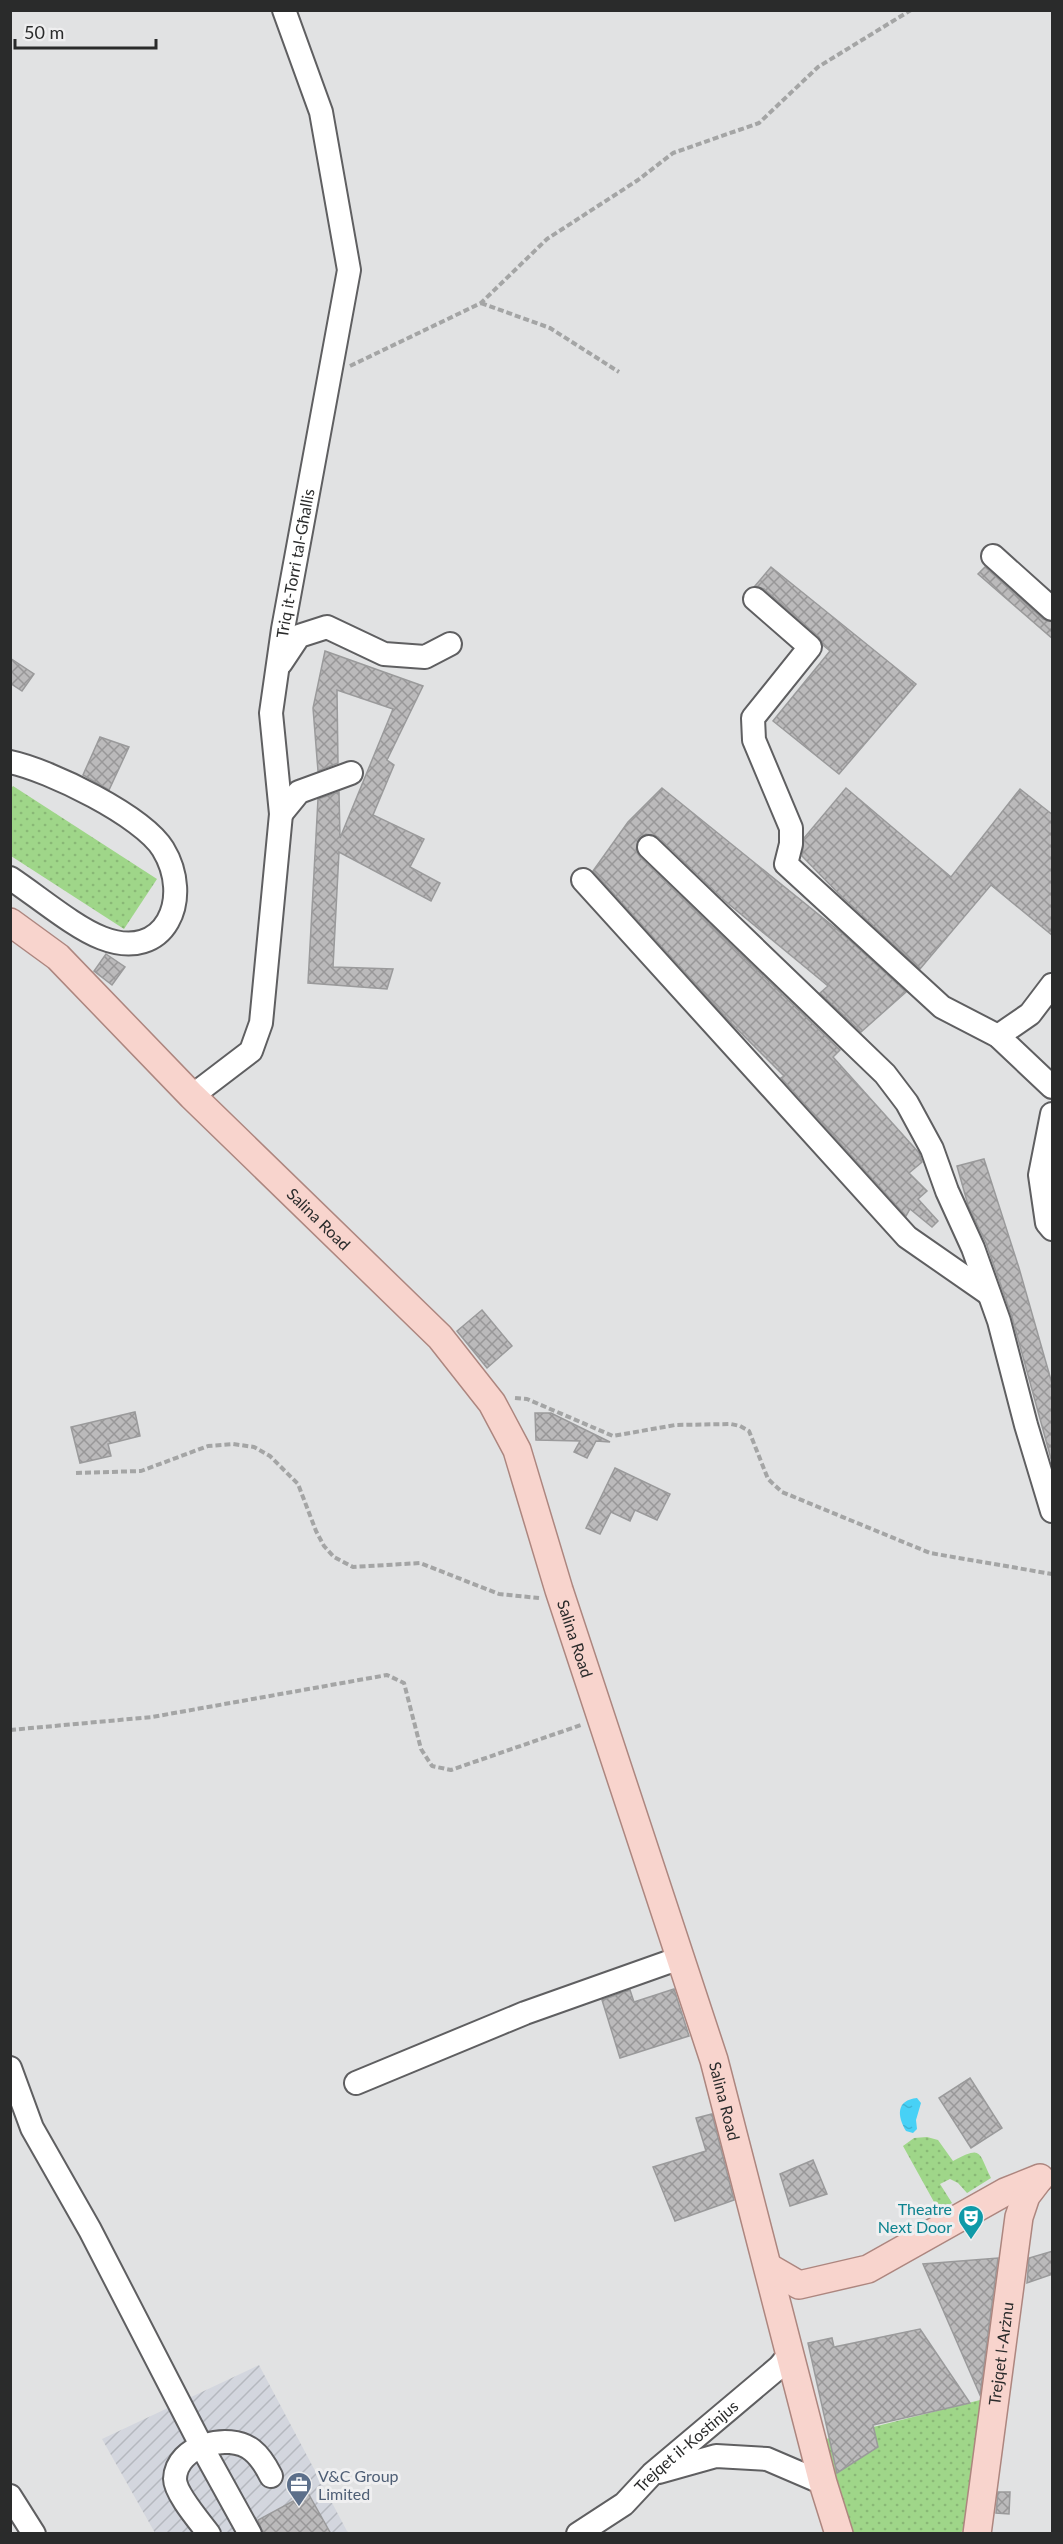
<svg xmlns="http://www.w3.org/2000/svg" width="1063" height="2544" viewBox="0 0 1063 2544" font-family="Lato,sans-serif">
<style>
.industrial{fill:url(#industrial-furrows)}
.grass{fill:url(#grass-dots)}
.water{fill:url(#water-ripples)}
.building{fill:url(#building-cross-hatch);stroke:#9a9a9b;stroke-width:1.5}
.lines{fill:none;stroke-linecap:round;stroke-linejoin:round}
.minor-casing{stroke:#5f5f61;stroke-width:26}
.major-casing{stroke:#ad867f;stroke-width:30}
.path{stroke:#a4a5a5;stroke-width:4;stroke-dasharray:6 3;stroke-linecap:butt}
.minor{stroke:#fff;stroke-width:22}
.major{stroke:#f8d4cd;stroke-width:27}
.labels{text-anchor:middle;stroke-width:6;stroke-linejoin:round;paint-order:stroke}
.street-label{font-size:16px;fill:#2a2b2b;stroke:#efeff0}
.culture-label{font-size:16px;fill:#0d838f;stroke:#efeff0;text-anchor:end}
.service-label{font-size:16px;fill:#4e5e75;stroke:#efeff0;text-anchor:start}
</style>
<defs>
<pattern id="industrial-furrows" width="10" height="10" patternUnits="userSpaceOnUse" patternTransform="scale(1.5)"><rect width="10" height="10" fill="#d3d6de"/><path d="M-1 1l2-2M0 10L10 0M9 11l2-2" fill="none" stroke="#b5b8bf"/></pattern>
<pattern id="grass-dots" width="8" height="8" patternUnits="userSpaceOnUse" patternTransform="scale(1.5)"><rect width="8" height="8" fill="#9fd689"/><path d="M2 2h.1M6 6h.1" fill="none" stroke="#89b876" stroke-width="1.8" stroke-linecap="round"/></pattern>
<pattern id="water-ripples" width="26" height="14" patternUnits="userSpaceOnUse" patternTransform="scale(1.5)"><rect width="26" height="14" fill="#47d1f6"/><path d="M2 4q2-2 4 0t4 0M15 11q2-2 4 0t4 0" fill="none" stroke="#3eb4d3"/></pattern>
<pattern id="building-cross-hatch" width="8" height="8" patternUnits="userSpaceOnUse" patternTransform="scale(1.5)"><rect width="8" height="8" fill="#bbbabb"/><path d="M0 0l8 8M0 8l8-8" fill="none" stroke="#989798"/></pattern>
</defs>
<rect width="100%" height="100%" fill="#e1e2e3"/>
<polygon class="industrial" points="259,2365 348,2533 155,2533 102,2439"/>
<g class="grass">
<polygon points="13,786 157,879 124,929 11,856 10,790"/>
<path d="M927,2137L938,2140L953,2161C983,2145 978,2152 991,2178L967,2193L958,2183L950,2179L940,2184L952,2203L939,2211L903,2146L914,2138Z"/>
<polygon points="988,2398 969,2519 961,2533 850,2533 822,2440"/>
</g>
<path class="water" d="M917,2098L921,2103L916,2120L917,2129L913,2133L906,2131C897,2116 896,2100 917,2098Z"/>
<g class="building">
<polygon points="771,567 916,684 839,774 773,721 830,651 823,645 819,637 764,589 755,586"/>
<polygon points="985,567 1043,619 1053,622 1053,639 978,574"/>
<polygon points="325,651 423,686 387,760 394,765 373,815 424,839 410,867 440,883 431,901 339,852 333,967 393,969 387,989 308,983 318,799 339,792 340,838 393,709 337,690 338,763 318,771 313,708"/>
<polygon points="10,658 34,674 22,691 10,683"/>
<polygon points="100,737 129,747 109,790 83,775"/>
<polygon points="662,788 844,935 906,992 861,1032 820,993 828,986 725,901 658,837 646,834 639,838 636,850 640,857 840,1050 833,1057 919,1153 922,1162 909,1173 927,1191 918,1199 938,1221 932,1227 910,1209 906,1216 781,1078 784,1076 732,1024 593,871 628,822"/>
<polygon points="846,788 951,877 1020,789 1053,815 1053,936 991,885 920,969 838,893 802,856 804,838"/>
<polygon points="106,954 125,967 112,985 94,971"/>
<polygon points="984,1159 1019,1268 1053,1387 1053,1466 1012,1317 986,1243 968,1205 957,1166"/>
<polygon points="482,1310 512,1346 487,1368 457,1331"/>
<polygon points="135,1412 140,1436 108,1444 111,1456 80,1463 71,1427"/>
<polygon points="535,1413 551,1413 610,1442 596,1441 587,1458 574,1452 580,1441 536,1440"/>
<polygon points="615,1468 670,1494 657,1520 635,1510 630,1521 611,1512 600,1534 586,1528"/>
<polygon points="674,1989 689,2036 620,2058 602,2000 630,1990 634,2002"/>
<polygon points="970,2078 1002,2128 971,2148 939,2098"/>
<polygon points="712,2114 734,2200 675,2221 653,2167 706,2151 696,2118"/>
<polygon points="813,2160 827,2194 790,2206 780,2174"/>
<polygon points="1053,2251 1053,2274 1027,2283 1029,2258"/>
<polygon points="998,2258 980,2395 923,2264"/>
<polygon points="920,2329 970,2403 873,2425 878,2447 837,2473 808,2343 832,2338 834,2347"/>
<polygon points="998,2492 1010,2492 1009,2514 996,2513"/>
<polygon points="308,2493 331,2534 263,2534 258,2520"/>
</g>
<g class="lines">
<defs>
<g id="minor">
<polyline points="993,556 1052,609"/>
<polyline points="755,599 810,647 753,718 754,740 791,828 791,844 786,864 942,1007 998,1036 1052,1087"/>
<polyline points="281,663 299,636 327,627 384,654 425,657 450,644"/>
<path d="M10,762C49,770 143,816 163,849C193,898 166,963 102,938C75,928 36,895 10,878"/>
<polyline points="281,814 299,792 351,773"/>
<polyline points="649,847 885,1074 907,1103 932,1149 947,1191 973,1248 999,1321 1026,1425 1052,1511"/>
<polyline points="583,880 907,1237 989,1294"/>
<polyline points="998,1036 1030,1014 1052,985"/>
<path id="s1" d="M192,1096L251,1051L261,1023L281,814L271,713L283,629L349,270L321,112L284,10"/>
<polyline points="1052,1114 1040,1175 1047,1223 1052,1229"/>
<polyline points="10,2068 32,2128 90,2230 202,2447 250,2534"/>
<polyline points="356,2083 525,2013 680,1958"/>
<polyline points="659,2472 716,2456 767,2459 823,2483"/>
<polyline points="10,2496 34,2534"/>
<path d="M209,2534C200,2522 175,2493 175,2479C176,2445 229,2432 252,2450C261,2457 266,2466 271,2476"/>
<path id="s2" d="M578,2534L624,2504L652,2474L779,2367L790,2354"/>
</g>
<g id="major">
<path id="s3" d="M10,922L58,957L192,1096L440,1337L492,1403L517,1450L559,1590L714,2060L823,2483L839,2534"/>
<polyline points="768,2267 799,2285 868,2269 1005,2192 1040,2178"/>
<path id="s4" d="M977,2534L1019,2217L1026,2196L1039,2179"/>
</g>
</defs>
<use href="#minor" class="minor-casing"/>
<use href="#major" class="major-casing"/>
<g class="path">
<polyline points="481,303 550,328 619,372"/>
<polyline points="350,366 481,303 547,239 638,180 673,153 759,123 818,67 911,10"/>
<polyline points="515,1398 527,1399 613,1436 675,1425 731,1424 740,1426 749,1431 768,1479 782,1492 930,1553 1052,1574"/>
<polyline points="76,1473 141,1471 208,1446 233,1444 254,1447 270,1456 298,1484 316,1531 324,1546 334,1557 353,1567 420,1563 499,1594 539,1598"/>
<polyline points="10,1730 152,1717 387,1675 404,1683 421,1749 432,1766 451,1770 581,1725"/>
</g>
<use href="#minor" class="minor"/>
<use href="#major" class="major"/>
</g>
<defs>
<symbol id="theatre-pin" viewBox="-11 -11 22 30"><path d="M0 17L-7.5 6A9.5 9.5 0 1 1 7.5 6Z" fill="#0f9aa8" stroke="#efeff0"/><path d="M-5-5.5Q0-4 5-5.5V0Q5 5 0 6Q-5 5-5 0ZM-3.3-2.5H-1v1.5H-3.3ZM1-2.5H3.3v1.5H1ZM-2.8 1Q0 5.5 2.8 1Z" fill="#fff"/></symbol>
<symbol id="office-pin" viewBox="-11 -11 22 30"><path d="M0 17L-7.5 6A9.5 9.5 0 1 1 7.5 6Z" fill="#5c6f8a" stroke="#efeff0"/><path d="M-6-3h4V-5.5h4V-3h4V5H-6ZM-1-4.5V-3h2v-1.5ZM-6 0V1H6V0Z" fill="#fff"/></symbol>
</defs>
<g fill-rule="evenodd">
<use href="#theatre-pin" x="956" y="2203" width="30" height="40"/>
<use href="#office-pin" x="284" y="2470" width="30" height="40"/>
</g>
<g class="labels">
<g class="street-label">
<text dy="6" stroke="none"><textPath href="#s1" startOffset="567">Triq it-Torri tal-Għallis</textPath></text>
<text dy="6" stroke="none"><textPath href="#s3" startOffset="429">Salina Road</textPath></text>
<text dy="6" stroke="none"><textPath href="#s3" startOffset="933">Salina Road</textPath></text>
<text dy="6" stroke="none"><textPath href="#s3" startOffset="1419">Salina Road</textPath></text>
<text dy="6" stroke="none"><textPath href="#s4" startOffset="182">Trejqet l-Arżnu</textPath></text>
<text dy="6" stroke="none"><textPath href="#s2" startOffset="140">Trejqet il-Kostinjus</textPath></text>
</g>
<g class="culture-label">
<text x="952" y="2215">Theatre<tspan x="952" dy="18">Next Door</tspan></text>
</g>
<g class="service-label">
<text x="318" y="2482">V&amp;C Group<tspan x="318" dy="18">Limited</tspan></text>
</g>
</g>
<rect width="1063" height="2544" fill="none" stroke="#2a2b2b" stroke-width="24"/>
<path d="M15 39v9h141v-9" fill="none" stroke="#2a2b2b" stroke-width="3"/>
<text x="24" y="39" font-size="18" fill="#2a2b2b" stroke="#efeff0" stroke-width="4.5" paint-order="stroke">50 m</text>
</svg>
